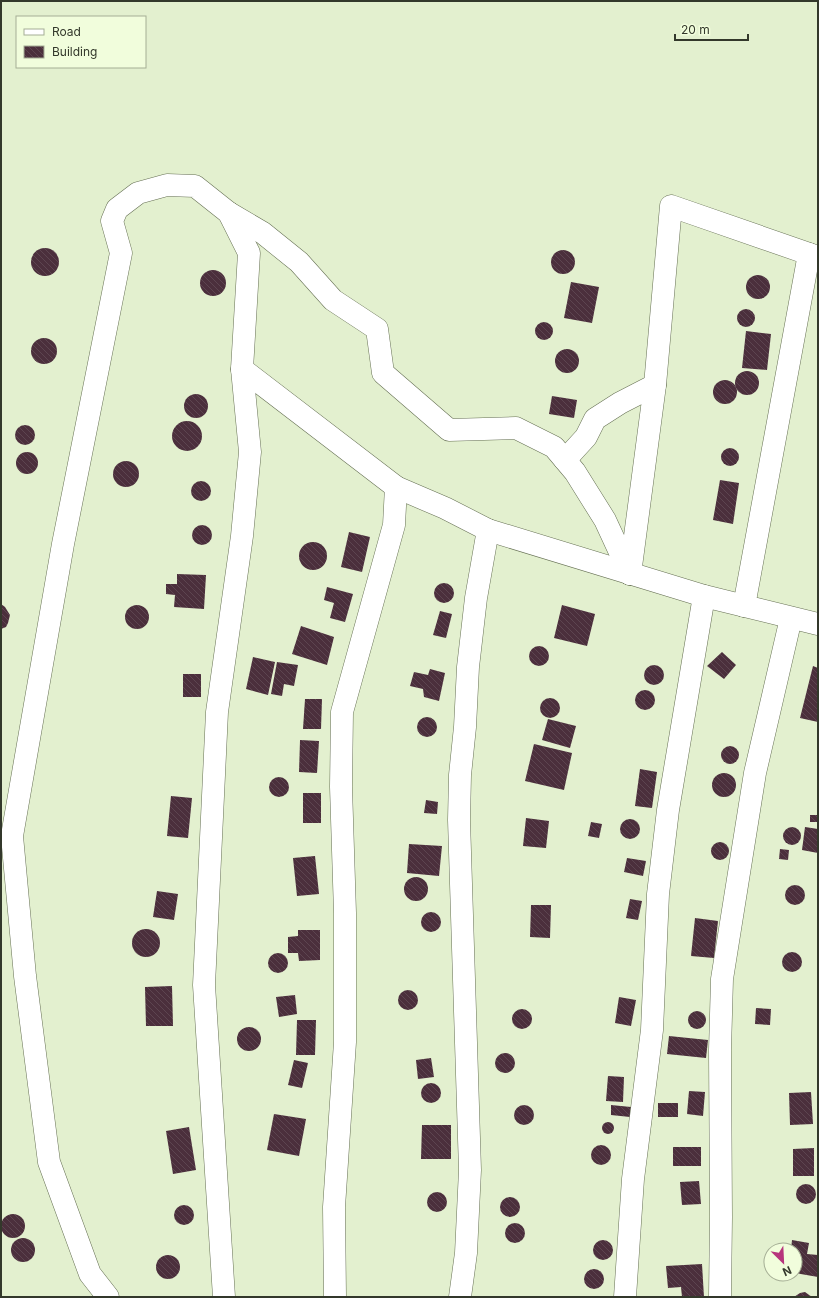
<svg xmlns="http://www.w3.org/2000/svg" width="819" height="1298" viewBox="0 0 819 1298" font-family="Inter,sans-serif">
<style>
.building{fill:url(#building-back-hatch)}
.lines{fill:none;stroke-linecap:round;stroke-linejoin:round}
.minor-casing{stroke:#667054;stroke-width:23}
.minor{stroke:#fff;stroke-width:22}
</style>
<defs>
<pattern id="building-back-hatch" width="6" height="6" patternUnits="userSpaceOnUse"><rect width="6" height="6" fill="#4b2f3c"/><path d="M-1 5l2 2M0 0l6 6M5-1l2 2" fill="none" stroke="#5d4550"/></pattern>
</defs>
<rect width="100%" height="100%" fill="#e3f0cf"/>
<g class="building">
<circle cx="45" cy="262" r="14"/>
<circle cx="563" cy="262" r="12"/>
<circle cx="213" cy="283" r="13"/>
<circle cx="758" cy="287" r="12"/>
<polygon points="571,282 599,287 592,323 564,318"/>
<circle cx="746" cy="318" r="9"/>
<circle cx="544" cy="331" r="9"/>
<polygon points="746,331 771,334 767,370 742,368"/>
<circle cx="44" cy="351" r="13"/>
<circle cx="567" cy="361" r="12"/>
<circle cx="747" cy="383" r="12"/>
<circle cx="725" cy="392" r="12"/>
<circle cx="196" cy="406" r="12"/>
<polygon points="552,396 577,400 574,418 549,414"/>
<circle cx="187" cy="436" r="15"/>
<circle cx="25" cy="435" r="10"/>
<circle cx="730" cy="457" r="9"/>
<circle cx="27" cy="463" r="11"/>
<circle cx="126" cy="474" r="13"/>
<polygon points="720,480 739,483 733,524 713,520"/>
<circle cx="201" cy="491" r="10"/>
<circle cx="202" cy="535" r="10"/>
<polygon points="349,532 370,537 362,572 341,567"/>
<circle cx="313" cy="556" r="14"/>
<polygon points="177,574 206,575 204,609 174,607 175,595 166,594 166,584 177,584"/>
<circle cx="444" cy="593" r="10"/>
<polygon points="327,587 353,594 345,622 330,618 334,603 324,600"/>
<polygon points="1,604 5,607 10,615 8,623 6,627 1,629"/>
<polygon points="562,605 595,614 587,646 554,638"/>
<circle cx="137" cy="617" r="12"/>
<polygon points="440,611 452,614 446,638 433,635"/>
<polygon points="301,626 334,637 327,665 292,654"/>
<circle cx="539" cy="656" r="10"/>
<polygon points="722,652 736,665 724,679 707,666"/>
<polygon points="253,657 275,662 268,695 246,689"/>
<polygon points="277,662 298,665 294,686 284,684 282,696 271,694"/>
<circle cx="654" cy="675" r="10"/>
<polygon points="813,666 818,668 818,722 800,718"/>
<polygon points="430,669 445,673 439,701 424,697 423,689 410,686 414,672 428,675"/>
<rect x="183" y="674" width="18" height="23"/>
<circle cx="645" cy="700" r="10"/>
<circle cx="550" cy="708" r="10"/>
<polygon points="305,699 322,699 321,729 303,729"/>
<circle cx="427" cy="727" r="10"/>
<polygon points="548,719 576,726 570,748 542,740"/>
<polygon points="300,740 319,741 317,773 299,772"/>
<polygon points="534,744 572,753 564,790 525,781"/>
<circle cx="730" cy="755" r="9"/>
<polygon points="640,769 657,772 652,808 635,806"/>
<circle cx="724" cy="785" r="12"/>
<circle cx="279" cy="787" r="10"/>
<rect x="303" y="793" width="18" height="30"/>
<polygon points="171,796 192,798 188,838 167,836"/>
<polygon points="426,800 438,802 437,814 424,813"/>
<rect x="810" y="815" width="8" height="7"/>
<polygon points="526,818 549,821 546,848 523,846"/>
<circle cx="630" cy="829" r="10"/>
<polygon points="591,822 602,824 599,838 588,836"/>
<polygon points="805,827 818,829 818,853 802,850"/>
<circle cx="792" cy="836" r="9"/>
<circle cx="720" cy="851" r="9"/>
<polygon points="409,844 442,846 439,876 407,873"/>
<polygon points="780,849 789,850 788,860 779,859"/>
<polygon points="315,856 319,894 297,896 293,858"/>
<polygon points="627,858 646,861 643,876 624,872"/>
<circle cx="416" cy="889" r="12"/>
<circle cx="795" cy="895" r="10"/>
<polygon points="157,891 178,894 174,920 153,917"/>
<polygon points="630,899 642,901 638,920 626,918"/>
<polygon points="531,905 551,905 550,938 530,937"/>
<circle cx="431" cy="922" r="10"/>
<polygon points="695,918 718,921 714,958 691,956"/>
<circle cx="146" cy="943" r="14"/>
<polygon points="298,930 320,930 320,960 299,961 298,953 288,953 288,937 298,936"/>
<circle cx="792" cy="962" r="10"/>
<circle cx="278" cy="963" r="10"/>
<polygon points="172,986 173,1026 146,1026 145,987"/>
<circle cx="408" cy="1000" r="10"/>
<polygon points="295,995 297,1014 279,1017 276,997"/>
<polygon points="619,997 636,1000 631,1026 615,1023"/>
<polygon points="756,1008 771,1009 770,1025 755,1024"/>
<circle cx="522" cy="1019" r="10"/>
<circle cx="697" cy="1020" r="9"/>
<polygon points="297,1020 316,1020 315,1055 296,1055"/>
<circle cx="249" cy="1039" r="12"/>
<polygon points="669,1036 708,1040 706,1058 667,1054"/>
<circle cx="505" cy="1063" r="10"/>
<polygon points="431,1058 434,1077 418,1079 416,1060"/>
<polygon points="294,1060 308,1063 302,1088 288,1085"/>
<polygon points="608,1076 624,1077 623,1102 606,1101"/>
<circle cx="431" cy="1093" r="10"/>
<polygon points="689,1091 705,1092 703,1116 687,1114"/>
<polygon points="811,1092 813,1124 790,1125 789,1093"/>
<rect x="658" y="1103" width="20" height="14"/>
<polygon points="611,1105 631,1107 630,1117 611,1115"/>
<circle cx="524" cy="1115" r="10"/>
<polygon points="274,1114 306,1119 299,1156 267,1150"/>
<circle cx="608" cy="1128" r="6"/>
<polygon points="422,1125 451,1125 451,1159 421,1159"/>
<polygon points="189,1127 196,1170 173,1174 166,1131"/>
<circle cx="601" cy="1155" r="10"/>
<rect x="673" y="1147" width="28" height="19"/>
<polygon points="814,1148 814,1176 793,1176 793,1149"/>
<polygon points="699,1181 701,1204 682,1205 680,1182"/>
<circle cx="806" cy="1194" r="10"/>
<circle cx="437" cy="1202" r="10"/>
<circle cx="510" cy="1207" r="10"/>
<circle cx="184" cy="1215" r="10"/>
<circle cx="13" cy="1226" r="12"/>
<circle cx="515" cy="1233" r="10"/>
<circle cx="23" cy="1250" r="12"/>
<polygon points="792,1240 809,1243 807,1254 818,1255 818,1277 795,1273 795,1250 791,1250"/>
<circle cx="603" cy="1250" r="10"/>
<circle cx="168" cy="1267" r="12"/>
<polygon points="702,1264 704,1297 682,1297 681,1287 668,1288 666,1266"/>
<circle cx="594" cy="1279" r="10"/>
<polygon points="805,1292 812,1297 794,1297 800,1293"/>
</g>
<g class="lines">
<defs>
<g id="minor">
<polyline points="229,213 263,233 299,262 333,300 377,329 383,373 449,430 516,428 554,447 575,472 605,520 630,574"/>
<polyline points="565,460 586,437 595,419 620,403 655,385"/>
<polyline points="630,574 655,385 671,206 818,257"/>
<polyline points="744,606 809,254"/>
<polyline points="108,1297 90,1274 49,1162 25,976 12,836 63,544 121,253 112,221 117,209 138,193 167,185 195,186 229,213 249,253 242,369 396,487 445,508 488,530 704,596 818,624"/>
<polyline points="224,1297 204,985 217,712 242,536 250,452 242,369"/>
<polyline points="335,1297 334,1207 345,1042 345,913 341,787 342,712 394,525 396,487"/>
<polyline points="460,1297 466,1253 470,1170 459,820 460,775 465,727 468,667 476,598 488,530"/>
<polyline points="625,1297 633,1179 652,1030 658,894 668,810 704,596"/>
<polyline points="720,1297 721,1217 720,1050 722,979 755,773 791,618"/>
</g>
</defs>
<use href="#minor" class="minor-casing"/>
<use href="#minor" class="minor"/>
</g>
<rect width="819" height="1298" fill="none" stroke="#33382b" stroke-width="4"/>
<rect x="16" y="16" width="130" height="52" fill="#f1fddc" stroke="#a5ae95"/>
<rect x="24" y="29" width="20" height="6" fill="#ffffff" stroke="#a5ae95"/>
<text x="52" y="36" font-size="12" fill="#33382b">Road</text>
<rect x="24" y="46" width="20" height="12" fill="url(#building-back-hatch)" stroke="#a5ae95"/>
<text x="52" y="56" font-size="12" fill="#33382b">Building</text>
<g transform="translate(783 1262) rotate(156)"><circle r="19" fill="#f1fddc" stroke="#a5ae95"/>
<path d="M0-3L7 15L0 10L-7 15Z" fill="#b7357d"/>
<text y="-6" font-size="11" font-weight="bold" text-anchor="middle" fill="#33382b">N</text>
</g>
<path d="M675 34v6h73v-6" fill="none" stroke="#33382b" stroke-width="2"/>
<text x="681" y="34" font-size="12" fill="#33382b" stroke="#f1fddc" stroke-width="3" paint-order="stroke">20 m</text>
</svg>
